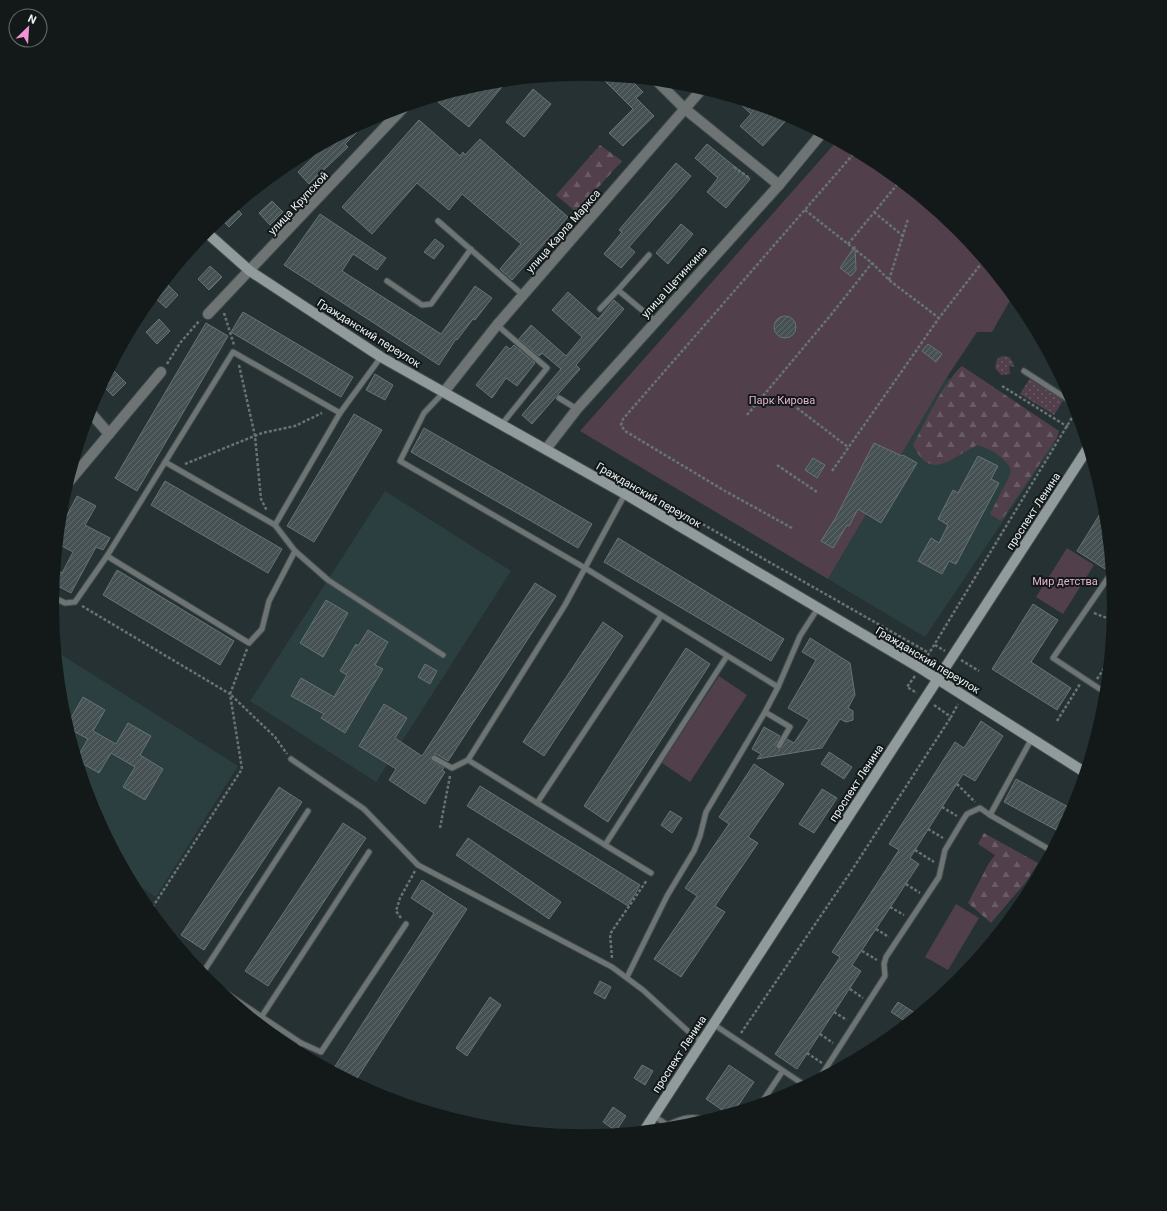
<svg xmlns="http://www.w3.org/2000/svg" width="1167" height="1211" viewBox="0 0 1167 1211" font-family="Roboto,sans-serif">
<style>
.built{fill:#2c3f40}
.grass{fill:url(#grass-dots)}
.forest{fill:url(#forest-firs)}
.park{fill:#51404b}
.building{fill:url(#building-hatch);stroke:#677374}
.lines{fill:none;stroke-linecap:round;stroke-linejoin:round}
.lane-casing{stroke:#414c4d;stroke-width:7}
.street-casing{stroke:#414c4d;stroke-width:12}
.secondary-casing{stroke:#414c4d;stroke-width:12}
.path{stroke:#687374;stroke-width:2.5;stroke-dasharray:3 2;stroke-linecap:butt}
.lane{stroke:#6e7474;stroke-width:5}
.street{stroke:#6e7474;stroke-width:10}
.secondary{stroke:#929b9b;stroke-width:10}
.labels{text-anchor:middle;stroke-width:4;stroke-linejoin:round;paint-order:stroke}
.street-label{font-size:11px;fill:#ecf3f4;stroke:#131818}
.park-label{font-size:11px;fill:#e3b2d3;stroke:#131818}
</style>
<defs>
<pattern id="grass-dots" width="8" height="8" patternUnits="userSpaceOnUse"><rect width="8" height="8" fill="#51404b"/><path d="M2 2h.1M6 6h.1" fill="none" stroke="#6a5c66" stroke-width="1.8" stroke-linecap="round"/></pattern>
<pattern id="forest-firs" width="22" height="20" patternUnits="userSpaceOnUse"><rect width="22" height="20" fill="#51404b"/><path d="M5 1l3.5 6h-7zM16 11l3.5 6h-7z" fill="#6a5c66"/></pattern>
<pattern id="building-hatch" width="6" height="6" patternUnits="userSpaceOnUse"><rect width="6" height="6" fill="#455152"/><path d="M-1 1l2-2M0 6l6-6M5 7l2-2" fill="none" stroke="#606a6c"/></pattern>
</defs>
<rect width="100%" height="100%" fill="#253132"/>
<g class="built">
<polygon points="947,377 1055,444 925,637 828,579"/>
<polygon points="385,491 511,571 376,782 250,701"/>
<polygon points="57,652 238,766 156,897 131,881 92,809 62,709"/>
</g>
<g class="grass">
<polygon points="1002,356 1009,357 1013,362 1014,367 1009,366 1010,374 1001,375 995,368 997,359"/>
<polygon points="1030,378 1064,399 1054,415 1020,394"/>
</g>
<g class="forest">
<polygon points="600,145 622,161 576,212 556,195"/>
<path d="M962,366L1059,431L1057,438L1001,521L990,514L1009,477L1011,469C1003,456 992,450 978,445C953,455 932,484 913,445C925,423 944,381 962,366Z"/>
<polygon points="984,833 1038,863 1026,882 991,923 968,903 989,863 995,855 978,844"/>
</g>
<g class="park">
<polygon points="837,141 879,164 959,230 1013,295 992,332 977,332 947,377 828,579 580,431"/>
<polygon points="1067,548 1094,565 1063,614 1036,597"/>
<polygon points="719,676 747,695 690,782 662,763"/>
<polygon points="956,904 979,918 948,970 925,957"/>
</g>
<g class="building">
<polygon points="600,76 629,78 643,92 636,98 654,116 623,146 609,133 633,109"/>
<polygon points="506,82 469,127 438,102 444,95 480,84"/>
<polygon points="533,89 551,104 524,137 506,122"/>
<polygon points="734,98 787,115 790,116 763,146 740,126 751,114"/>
<polygon points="419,120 460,156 463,152 465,155 480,139 568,217 512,280 500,269 521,244 462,194 449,210 417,183 372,234 342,207"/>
<polygon points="361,125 362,127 345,144 348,147 309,184 298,172 331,140"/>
<polygon points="707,144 750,179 726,208 707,192 718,178 695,158"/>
<polygon points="676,163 691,176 629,247 635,252 621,268 604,254 622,232 619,230"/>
<polygon points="272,201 283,212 270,225 259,213"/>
<polygon points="235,207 242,214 229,227 221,219"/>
<polygon points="320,214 386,258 377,270 353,254 342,271 441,334 475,286 492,298 475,320 473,319 457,340 456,339 439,365 284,265"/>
<polygon points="681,224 693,234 668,264 656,253"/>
<polygon points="435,239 444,246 434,259 424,252"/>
<polygon points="855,246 856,270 851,276 840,268"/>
<polygon points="210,266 222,277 209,290 198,279"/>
<polygon points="167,284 178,295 166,308 154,297"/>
<polygon points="568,292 598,319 614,300 624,309 576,365 580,369 532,424 522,415 561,369 542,353 539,356 519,339 531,325 566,356 582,337 552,310"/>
<polygon points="243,312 353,377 341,397 231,332"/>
<circle cx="785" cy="327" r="11"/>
<polygon points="159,319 170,331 157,344 146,332"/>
<polygon points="206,323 228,336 137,491 115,478"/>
<polygon points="928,344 942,354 936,362 922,351"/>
<polygon points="514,345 535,363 517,386 506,378 492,398 476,385 506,346 510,349"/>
<polygon points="111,368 126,383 113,396 102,385"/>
<polygon points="375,374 393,385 385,400 366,390"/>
<polygon points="354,414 382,430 314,542 287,526"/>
<polygon points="424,428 592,524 578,548 411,452"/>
<polygon points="874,443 902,456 903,455 917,463 881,523 858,509 849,526 847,525 833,548 821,541 835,519"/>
<polygon points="978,456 998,466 991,479 999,483 956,564 949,561 942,574 918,561 931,538 939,543 948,525 938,519 953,490 958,493"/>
<polygon points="813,458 825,465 817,478 805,470"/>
<polygon points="165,481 282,549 268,573 151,505"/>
<polygon points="77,496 96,506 85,525 110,538 103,550 96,547 71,593 54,584 56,569 62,573 73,552 58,544 60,529"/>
<polygon points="1105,506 1110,560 1105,569 1077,551"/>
<polygon points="618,538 784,639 771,661 604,562"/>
<polygon points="117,570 234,641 220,665 103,595"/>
<polygon points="535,583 556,596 448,761 436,754 431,756 431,760 444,768 442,770 445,772 425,804 389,780 396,769 359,746 384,704 407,718 395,738 422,756"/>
<polygon points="326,600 348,613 323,657 300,643"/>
<polygon points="1033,604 1058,620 1031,662 1071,688 1057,710 992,669"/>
<polygon points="603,622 623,636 544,756 523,742"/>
<polygon points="368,630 388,642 375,665 383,669 345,733 321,718 324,714 291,696 301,678 334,697 347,675 340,671 356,644 358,646"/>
<polygon points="810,638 850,663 855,695 848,708 853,711 853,720 846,722 840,719 822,748 757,759 761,754 752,749 764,727 780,736 775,746 779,750 787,739 794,743 809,720 788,708 816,660 802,652"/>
<polygon points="686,648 710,664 608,822 584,806"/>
<polygon points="425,664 437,671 430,684 418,677"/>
<polygon points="83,697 105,710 93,731 116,744 128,723 151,736 140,755 163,769 145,800 123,787 135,767 111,753 99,773 78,761 77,758 88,739 68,728 67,725"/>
<polygon points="981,721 1003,736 975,781 963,774 910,858 919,864 852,965 861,971 797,1069 775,1054 840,957 832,952 899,850 889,844 955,742 964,748"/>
<polygon points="829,752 852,767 844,779 821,764"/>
<polygon points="754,764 784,784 748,837 758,843 715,906 725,912 681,977 654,959 697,896 685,888 729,824 719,817"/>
<polygon points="1016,779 1074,810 1062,833 1004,802"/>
<polygon points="480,786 640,885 628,906 467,806"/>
<polygon points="279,787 302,802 204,950 181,935"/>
<polygon points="822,789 837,798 814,833 799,824"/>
<polygon points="670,811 682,818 672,833 661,825"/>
<polygon points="343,823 366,838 268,986 245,971"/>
<polygon points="468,838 561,902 549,919 456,855"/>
<polygon points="422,880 467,909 354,1083 332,1071 434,913 411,898"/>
<polygon points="600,981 611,987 605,999 594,993"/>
<polygon points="490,997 501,1005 467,1056 456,1048"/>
<polygon points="898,1002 915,1013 908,1023 891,1012"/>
<polygon points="642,1065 653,1071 645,1085 634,1078"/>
<polygon points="729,1065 754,1082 733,1113 728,1114 706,1099"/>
<polygon points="613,1107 626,1116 616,1131 603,1122"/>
</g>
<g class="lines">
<defs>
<g id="lane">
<polyline points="438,221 523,295"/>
<polyline points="387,281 422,305 431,304 471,249"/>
<polyline points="618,290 649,255"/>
<polyline points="600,309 618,290 655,321"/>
<polyline points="497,325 547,368 502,424"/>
<polyline points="1024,371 1075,404"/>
<polyline points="444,392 424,413 400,461 585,568 778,687 800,636 818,608"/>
<polyline points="559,398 577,409"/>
<polyline points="165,462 275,525 340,413 381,357"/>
<polyline points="625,494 565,605 468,760 605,845 727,656"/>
<polyline points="275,525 295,551 328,580 443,655"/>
<polyline points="107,556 249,643 262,629 269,601 295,551"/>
<polyline points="53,597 65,603 75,602 107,556 233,352 340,413"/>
<polyline points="778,687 765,712 790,727 779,746"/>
<polyline points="1106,693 1053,658 1112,572"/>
<polyline points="434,758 452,768 468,760"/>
<polyline points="291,759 364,809 418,865 612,967 643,990 690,1033 701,1041"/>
<polyline points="537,803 661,616"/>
<polyline points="990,815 1052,851"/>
<polyline points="605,845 651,873"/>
<polyline points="202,974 308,811"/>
<polyline points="627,977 667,896 694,851 700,836 706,812 765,712"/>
<polyline points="205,979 301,1043 295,1051"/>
<polyline points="262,1016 369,852"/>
<polyline points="713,1024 806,1086"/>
<polyline points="301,1043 321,1052 406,924"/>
<polyline points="819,1079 885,976 884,964 886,957 939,877 945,850 963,820 967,814 980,808 990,815 1032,738"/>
<polyline points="760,1105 782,1072"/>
<polyline points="654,1116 672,1128"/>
<path d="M667,1125C681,1119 692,1114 707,1121"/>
</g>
<g id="street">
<polyline points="657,81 685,109 779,185"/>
<polyline points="208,314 404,107"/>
<polyline points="444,392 497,325 702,89"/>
<polyline points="90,412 109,434"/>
<polyline points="546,449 577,409 779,185 822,133"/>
<polyline points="67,484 161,372"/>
</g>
<g id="secondary">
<polyline points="206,232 250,271 381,357 625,494 920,668 1086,773"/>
<polyline points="644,1131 1088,448"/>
</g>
</defs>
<use href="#lane" class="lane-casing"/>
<use href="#street" class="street-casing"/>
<use href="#secondary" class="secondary-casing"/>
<g class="path">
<polyline points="734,167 748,177 751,177"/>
<polyline points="805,210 872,263 889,280 939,318"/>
<polyline points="874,212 903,236"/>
<polyline points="848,244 900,181"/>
<polyline points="889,280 908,219"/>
<polyline points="224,313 234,345"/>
<polyline points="167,364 180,343 200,320"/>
<polyline points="239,365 255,436 261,499 267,511"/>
<polyline points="1002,386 1068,427"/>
<polyline points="797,408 848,447"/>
<polyline points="747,415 830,316 872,263"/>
<polyline points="185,464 262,433 295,426 322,413"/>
<polyline points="777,465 817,492"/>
<polyline points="832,471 939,318 984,260"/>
<polyline points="655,497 929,653"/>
<polyline points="792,528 725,491 625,431 621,425 623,419 856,151"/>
<polyline points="82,606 230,694 242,769 150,911"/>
<polyline points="1094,613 1107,618 1114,616"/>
<polyline points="935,645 945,651"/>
<polyline points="247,649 230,694 275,737 287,754"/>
<polyline points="925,660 1076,411"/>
<polyline points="961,660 979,671"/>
<polyline points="915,676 907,687 917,693"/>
<polyline points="1097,679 1109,661"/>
<polyline points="934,705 951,717 958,704"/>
<polyline points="1057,721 1080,684"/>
<polyline points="957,784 975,802"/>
<polyline points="942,807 957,816"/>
<polyline points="440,828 450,776"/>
<polyline points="928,829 943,838"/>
<polyline points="915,850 934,862"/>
<polyline points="906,884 920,893"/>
<polyline points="144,904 152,909"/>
<polyline points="890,907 904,915"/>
<polyline points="401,918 396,911 400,898 415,871"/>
<polyline points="876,929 889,937"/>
<polyline points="862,951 877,960"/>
<polyline points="612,958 610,934 647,880"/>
<polyline points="850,989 863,998"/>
<polyline points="834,1012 847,1020"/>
<polyline points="741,1033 852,870 951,717"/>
<polyline points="820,1034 833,1043"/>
<polyline points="807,1053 822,1063"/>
</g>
<use href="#lane" class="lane"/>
<use href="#street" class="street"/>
<use href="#secondary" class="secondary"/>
</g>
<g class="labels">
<g class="street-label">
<text transform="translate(298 203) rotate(-47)" y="4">улица Крупской</text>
<text transform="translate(563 231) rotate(-49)" y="4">улица Карла Маркса</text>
<text transform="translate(674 282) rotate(-48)" y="4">улица Щетинкина</text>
<text transform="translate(369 333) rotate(32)" y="4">Гражданский переулок</text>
<text transform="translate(649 495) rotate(30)" y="4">Гражданский переулок</text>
<text transform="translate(1033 511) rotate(-57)" y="4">проспект Ленина</text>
<text transform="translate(928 660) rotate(31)" y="4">Гражданский переулок</text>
<text transform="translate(856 783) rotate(-57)" y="4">проспект Ленина</text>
<text transform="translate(679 1054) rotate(-57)" y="4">проспект Ленина</text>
</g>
<g class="park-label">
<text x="782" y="404">Парк Кирова</text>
<text x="1065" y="585">Мир детства</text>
</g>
</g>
<path d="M0 0H1167V1211H0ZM59 605a524 524 0 1 1 1048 0a524 524 0 1 1-1048 0Z" fill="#131818" fill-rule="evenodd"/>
<g transform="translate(28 28) rotate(25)"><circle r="19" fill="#131818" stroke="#6a7070"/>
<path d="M0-3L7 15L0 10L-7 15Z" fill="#f391d6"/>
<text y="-6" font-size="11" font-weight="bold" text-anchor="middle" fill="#ecf3f4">N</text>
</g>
</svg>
